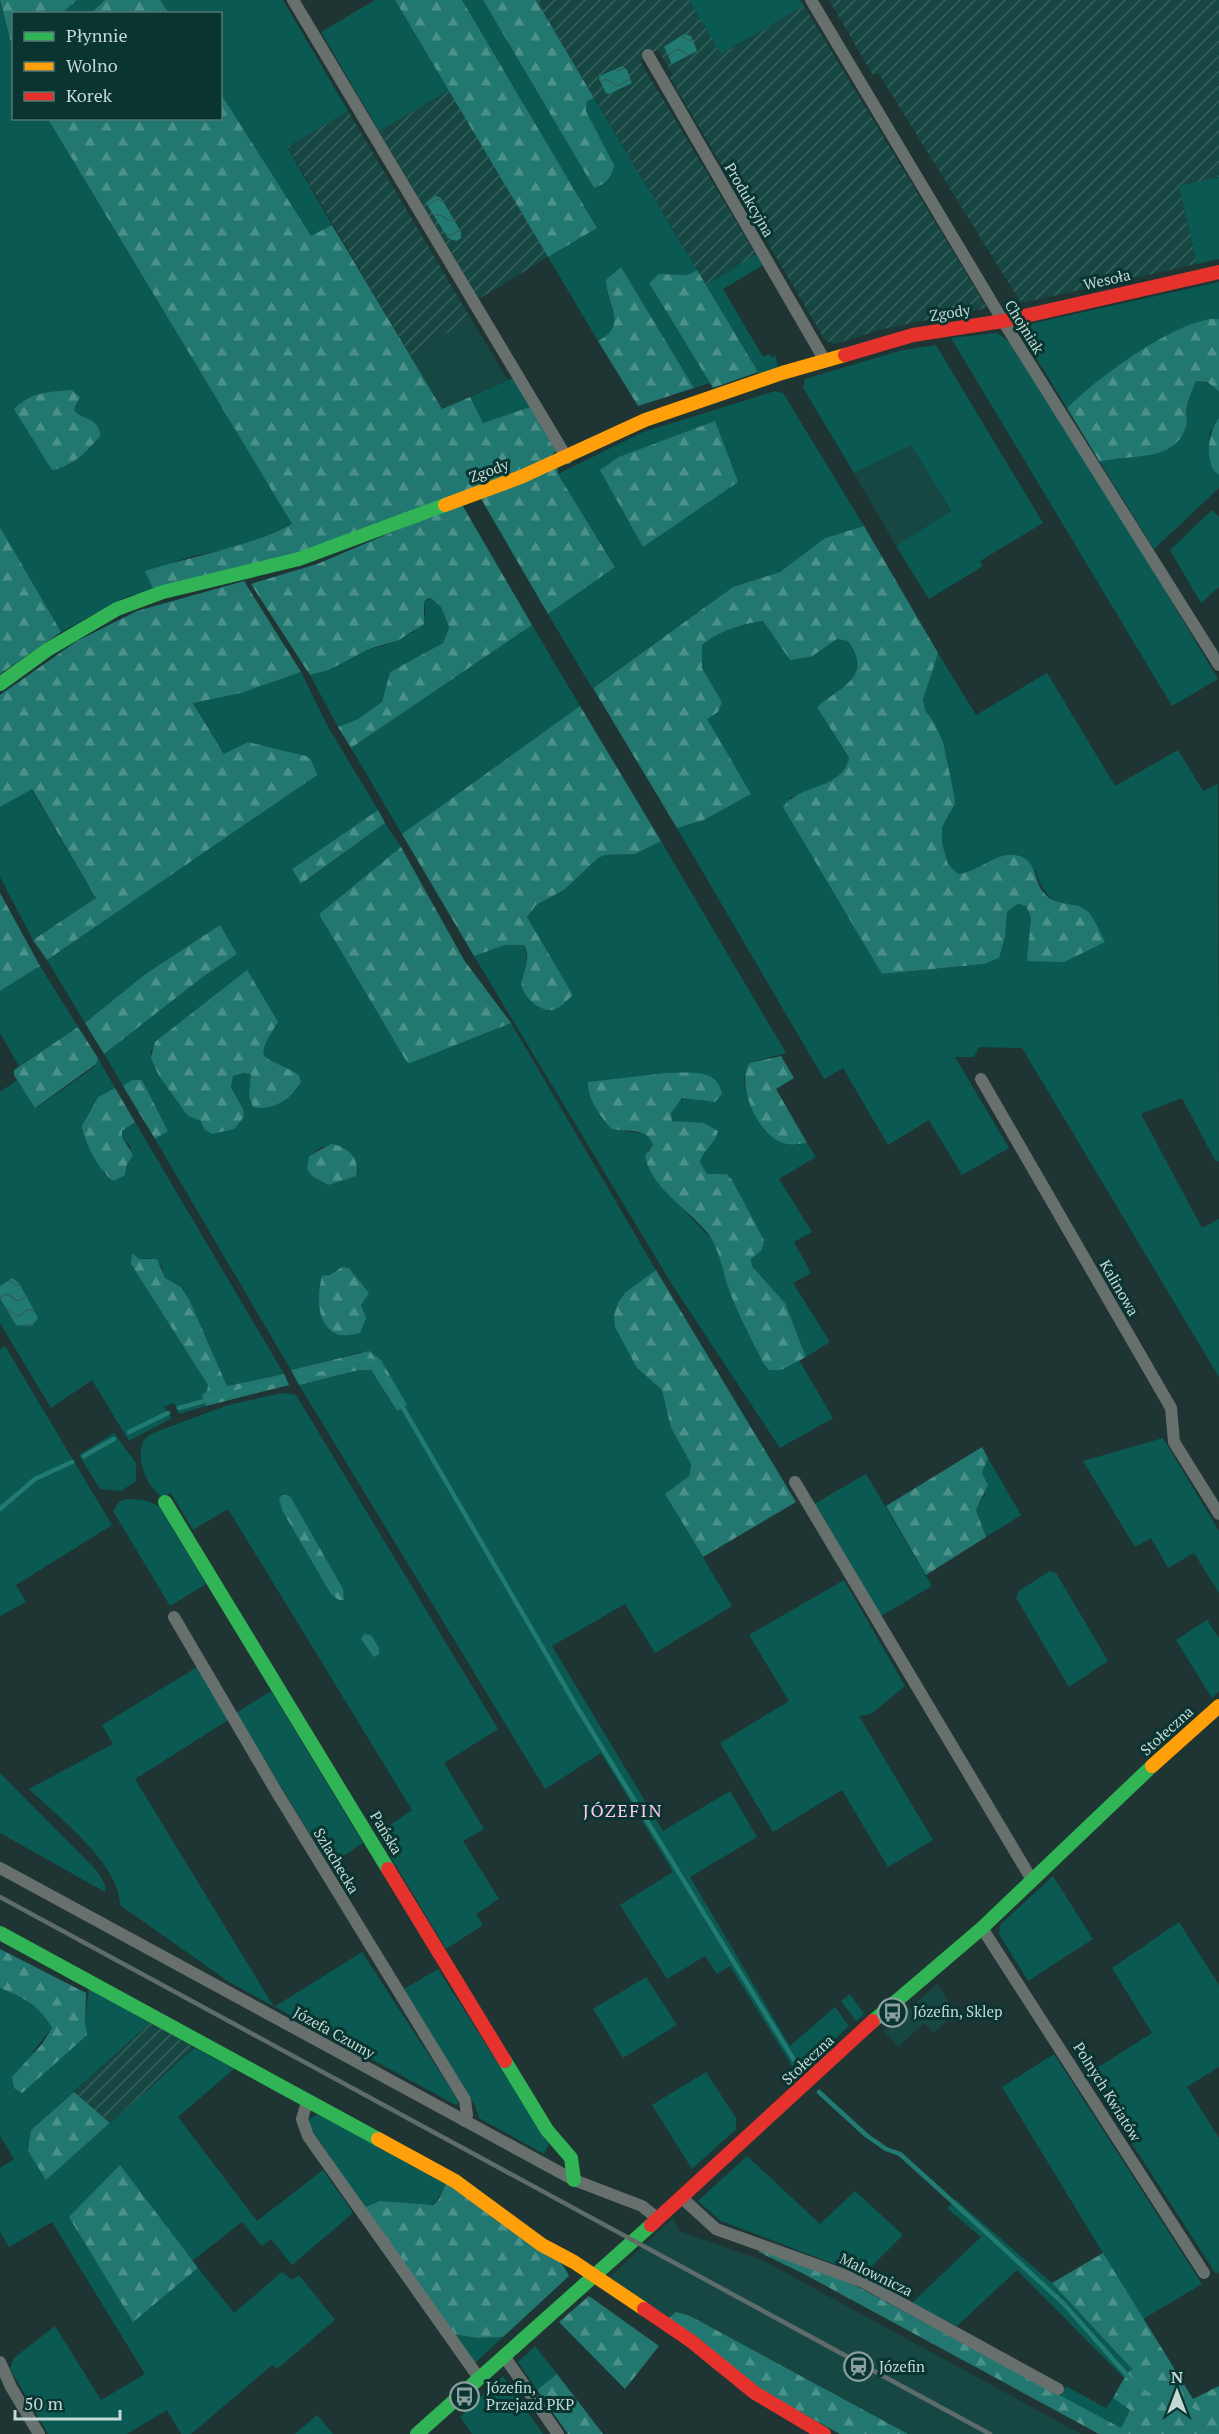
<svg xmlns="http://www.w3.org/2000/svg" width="1219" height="2434" viewBox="0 0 1219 2434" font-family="'PT Serif',serif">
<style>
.built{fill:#174743}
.industrial{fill:url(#industrial-furrows)}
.green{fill:#0a5a53;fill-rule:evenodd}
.forest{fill:url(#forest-firs)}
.water{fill:url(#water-waves)}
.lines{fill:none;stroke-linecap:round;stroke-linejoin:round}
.stream{stroke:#227b73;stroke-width:4.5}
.street{stroke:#68706e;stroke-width:12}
.fast{stroke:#30b455;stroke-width:14}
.slow{stroke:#ff9f0a;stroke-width:14}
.jam{stroke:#e5322d;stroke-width:14}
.rail{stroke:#5f6c6a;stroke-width:4.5}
.labels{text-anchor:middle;stroke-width:6;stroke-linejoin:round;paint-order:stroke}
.street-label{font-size:15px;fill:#c4d9d6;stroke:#0a3430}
.poi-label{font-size:15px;fill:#c4d9d6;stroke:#0a3430;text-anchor:start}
.quarter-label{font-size:18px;letter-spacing:1.5px;fill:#fdc7ef;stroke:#0a3430}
</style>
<defs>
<pattern id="industrial-furrows" width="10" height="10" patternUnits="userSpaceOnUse" patternTransform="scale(1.5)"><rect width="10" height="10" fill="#174743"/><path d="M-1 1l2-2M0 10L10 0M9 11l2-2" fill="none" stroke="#37615d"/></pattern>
<pattern id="forest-firs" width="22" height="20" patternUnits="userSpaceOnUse" patternTransform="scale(1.5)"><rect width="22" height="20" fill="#227870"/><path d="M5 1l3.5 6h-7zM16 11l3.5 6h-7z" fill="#4b918a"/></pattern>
<pattern id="water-waves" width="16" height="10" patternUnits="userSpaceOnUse" patternTransform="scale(1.5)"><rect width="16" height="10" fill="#227b73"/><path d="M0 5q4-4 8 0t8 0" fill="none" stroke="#2d615c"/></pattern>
</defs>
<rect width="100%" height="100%" fill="#1f3533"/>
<g class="built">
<polygon points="471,319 508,380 442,409 410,355"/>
<polygon points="911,444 951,512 896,546 854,473"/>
<polygon points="937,1984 949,2002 940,2009 949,2019 933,2033 924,2023 898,2047 884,2031"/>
<polygon points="673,2218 679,2231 764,2261 1081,2434 840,2434 608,2279"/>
</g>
<g class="industrial">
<polygon points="536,0 689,0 722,54 804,6 987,308 883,329 835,344 825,340 669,76 673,75 658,50 640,61 756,255 706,285"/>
<polygon points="829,0 1219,0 1219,177 1179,186 1197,264 1021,303 879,74 873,75"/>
<polygon points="449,90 548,257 479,299 379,131"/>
<polygon points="348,111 471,319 410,355 287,146"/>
<polygon points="150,2023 195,2048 110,2123 74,2092"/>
</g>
<g class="green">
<polygon points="77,0 105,0 91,13 62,13"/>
<polygon points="160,0 283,0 348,111 287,147 332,225 311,237 221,94 220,14 169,13"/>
<polygon points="375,0 395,0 449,90 379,131 321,32"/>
<path d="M462,0H483L594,188L614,165L586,111L587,101L594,98L697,270L687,275L659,274L649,283L710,383L694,388L621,267L607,292C613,315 624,328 598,341L548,257L597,228Z"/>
<polygon points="689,0 800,0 804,6 721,54"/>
<path d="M0,2L13,50L14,118L48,119L292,524L239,547L193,556L146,571L154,591L128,596L61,632L0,527ZM75,391L78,404L74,410C86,423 95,414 101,435L67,467Z"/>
<polygon points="1219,177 1219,259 1197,264 1179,186"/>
<polygon points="757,254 763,265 723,289 763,357 769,354 772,358 775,355 778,368 759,374 706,285"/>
<path d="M1219,282V319C1177,319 1097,379 1067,408L1023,336L1030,324Z"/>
<polygon points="997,333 1010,342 1137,544 1218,679 1172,706 951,338"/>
<polygon points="936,345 1043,523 980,561 983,566 929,599 896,546 951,511 911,445 854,473 803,388 805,379 899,351"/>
<polygon points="513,378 530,407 483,423 470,397"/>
<path d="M1196,381L1206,382L1219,391V418L1209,434L1212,465L1219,475V488L1154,549L1100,462C1132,452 1172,465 1186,426C1188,422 1185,417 1186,412C1188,402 1192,390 1196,381Z"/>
<polygon points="775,391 783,393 864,526 825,538 780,572 733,587 592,688 548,614 615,566 558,474 643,432"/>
<polygon points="1212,510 1219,517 1219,587 1201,603 1170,550"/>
<polygon points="431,598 441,607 449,627 443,643 390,672 382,702 358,719 338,727 310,675 329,670 369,649 383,646 414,632 425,615 424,602"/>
<path d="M763,621L790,660L811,657L837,639L848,641C872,677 842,686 817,707L849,759C842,784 812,789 789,798L883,974L984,964L998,958L1005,937L1007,912L1018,904L1026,906L1031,917L1028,961L1074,905C1052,905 1041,891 1036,871L998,858L968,873L958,874L948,864L942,844L941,827L950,814L953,789L943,742L935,724L925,710L923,700L938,653L976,715L1047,673L1115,786L1178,750L1203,791L1218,784L1219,1161L1216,1162L1182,1098L1141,1114L1202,1228L1219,1219V1377L1022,1048L979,1047L974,1057H955L1009,1148L962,1175L929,1120L888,1145L843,1068L824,1079L677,828L704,820L751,794L706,719L722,702L702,668V645C719,631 741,624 763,621Z"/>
<polygon points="532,625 580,706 402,834 351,748"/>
<path d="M301,672L328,727L378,810L292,869L302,884L385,823L401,847L319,914L408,1064L511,1023L656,1270C638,1285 621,1292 614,1315L637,1368L662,1390L671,1428L691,1464L689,1476L665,1494L732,1606L655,1653L625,1604L552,1646L663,1831L730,1791L757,1837L690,1877L790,2046L835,2007L849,2026L797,2074L730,1966L717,1974L705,1956L667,1979L620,1905L673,1872L601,1753L545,1789L299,1385L359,1370H371L396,1410L407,1405L362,1352L291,1370L155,1139L168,1131L142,1080H132L123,1086L104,1054L204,976L237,954L220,926L144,975L85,1023L47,960L316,775L306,756L248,742L225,755L193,702L241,693ZM262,1046C262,1065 286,1067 299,1075L301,1082L296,1091L249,1096L252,1074L245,1073L233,1076L231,1087L243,1109L181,1105C169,1088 152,1072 151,1050ZM323,1146L357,1164L358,1173L325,1183L312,1176L309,1156ZM342,1267L349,1268L355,1275L363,1313L330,1275Z"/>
<polygon points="31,789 96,898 33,940 0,877 0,807"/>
<path d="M661,841L786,1053L749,1063C730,1098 772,1126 795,1145L807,1143L816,1157L779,1179L812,1232L794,1242L811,1273L793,1283L830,1342L806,1357L785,1303L752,1266L751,1259L762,1250L764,1240L732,1180L728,1174H707L700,1162L702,1153L711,1145L680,1122L672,1121L671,1113C679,1096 688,1095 705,1102L688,1073L588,1082C592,1102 604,1120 623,1130C635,1136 647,1127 653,1145L647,1151L664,1189L713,1241L723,1263L732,1298L781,1370L799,1360L833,1418L780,1448L673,1286L474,956L505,945H524L528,965L522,982L528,997L573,995L527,917L536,905L564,890L598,858L605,855L635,854Z"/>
<polygon points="40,966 78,1027 19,1066 0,1033 0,991"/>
<path d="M98,1058L115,1088L98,1097L82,1126C87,1149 96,1155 105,1175H125L131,1147L122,1137V1131L135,1122L284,1374L227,1386L189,1299L182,1287L164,1278L162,1266L149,1258L139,1259L132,1254L131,1264L208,1385L207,1391L202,1395L206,1406L179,1414L174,1403L164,1407L172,1418L129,1441L92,1380L51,1408L0,1323V1298L16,1325L8,1280L0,1286V1092L17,1080L36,1108L93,1068Z"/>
<polygon points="5,1346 112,1525 16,1585 26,1602 0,1616 0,1349"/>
<path d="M283,1393L296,1395L498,1729L444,1763L484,1829L463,1841L499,1899L476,1914L483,1925L446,1949L377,1834L412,1810L228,1509L193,1530L171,1493L163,1497C148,1490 135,1458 143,1442C145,1438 149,1436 153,1433L228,1405Z"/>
<polygon points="114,1433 136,1463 136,1481 121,1491 100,1489 79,1455"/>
<polygon points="1163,1438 1219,1531 1219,1593 1194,1553 1168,1568 1151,1538 1135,1547 1083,1461"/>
<polygon points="988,1458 1021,1515 986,1537 976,1510 985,1494 982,1473"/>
<polygon points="866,1474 932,1586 881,1616 814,1504"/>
<polygon points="127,1499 144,1500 159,1506 206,1584 170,1606 113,1511 120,1501"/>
<polygon points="1050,1571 1056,1573 1108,1661 1069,1687 1016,1598 1019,1591"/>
<polygon points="844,1580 905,1686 871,1714 859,1716 933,1840 888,1867 842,1790 773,1832 720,1743 789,1701 749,1635"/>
<polygon points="1207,1620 1219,1638 1219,1691 1212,1698 1176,1640"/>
<path d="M199,1666L230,1719L135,1779L274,2007L362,1952L456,2097L459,2102L456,2105L229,1982L120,1905C120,1864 58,1817 29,1789L113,1744L102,1725Z"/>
<polygon points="271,1691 363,1843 329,1865 236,1713"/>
<polygon points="0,1773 97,1871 106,1887 105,1892 0,1833"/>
<polygon points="1053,1876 1093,1939 1028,1981 999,1934 1000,1925"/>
<polygon points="1179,1922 1219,1985 1219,2067 1187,2087 1219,2138 1219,2272 1216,2274 1087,2074 1152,2033 1112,1968"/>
<polygon points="438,1969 549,2144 544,2154 479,2118 475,2105 404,1989"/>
<polygon points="646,1977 677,2025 623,2058 593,2009"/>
<path d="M89,1986L150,2023L31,2130L46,2180L195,2048L234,2069L178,2117L257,2221L323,2170L353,2213L292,2265L271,2239L262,2246L242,2222L192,2261L119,2166L133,2321L198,2268L234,2313L282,2272L292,2280L299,2275L335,2320L277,2369L272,2365L191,2434H181L167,2410L127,2434H48L10,2369L14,2358L55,2326L101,2400L145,2374L52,2222L9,2247L0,2232V2168L14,2159L0,2136V1988C23,1997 40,2006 52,2028L31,2054L85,2024Z"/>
<polygon points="850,1994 864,2014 856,2021 841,2001"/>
<polygon points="1054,2054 1202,2284 1143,2319 1002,2087"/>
<polygon points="706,2072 736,2118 736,2129 692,2169 652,2105"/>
<path d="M316,2115L323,2116L446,2183C440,2193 439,2204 426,2206L379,2201L364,2208L306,2121Z"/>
<polygon points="747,2156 820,2224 855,2191 903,2235 863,2275 721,2221 698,2201"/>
<polygon points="956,2200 1052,2283 1132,2369 1124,2378 1017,2270 957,2326 912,2303 981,2237 947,2208"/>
<polygon points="454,2334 477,2338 503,2337 475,2363"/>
<polygon points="535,2346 557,2374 537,2390 518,2362"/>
<polygon points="503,2376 543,2434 472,2434 460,2417"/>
<polygon points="1066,2386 1106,2408 1113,2398 1130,2410 1121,2428 1060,2397"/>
<polygon points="317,2415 333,2434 295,2434"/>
</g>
<g class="forest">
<polygon points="0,0 77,0 62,13 14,14 13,50"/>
<polygon points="105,0 160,0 169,13 91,13"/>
<polygon points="395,0 462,0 597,228 548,257"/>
<path d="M483,0H536L594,98L587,101L586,111L614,165C612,177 606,184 594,188Z"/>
<path d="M221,94L311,236L332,225L442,409L470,397L483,423L530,407L556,451L547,460L309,551L154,591L145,571C195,555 246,548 292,524L48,119L220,118Z"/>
<path d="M621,267L694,388L638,406L598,341C629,325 607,307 606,280Z"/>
<polygon points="697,270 758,372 713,388 649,283 659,274 687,275"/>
<path d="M1209,319H1219V391L1207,382L1196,381C1192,390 1187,403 1186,412C1186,417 1188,422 1186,427C1173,464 1131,453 1100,462L1067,408C1100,376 1165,328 1209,319Z"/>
<path d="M72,390L80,397L74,410C86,423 95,414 101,435C86,452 74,466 52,470L14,409C31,392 49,392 72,390Z"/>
<path d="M1219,418V475C1203,464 1208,431 1219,418Z"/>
<polygon points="715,421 738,482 643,547 600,470 619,457"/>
<polygon points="557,467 558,474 615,567 548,614 480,497"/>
<polygon points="461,503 532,625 351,748 338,727 358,719 382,702 390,672 443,643 449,627 441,607 431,598 427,599 424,602 424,624 399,640 369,649 329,670 310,675 251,584 317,564"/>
<path d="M864,526L938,653L923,700L925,710L935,724L943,742L953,789L955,804L942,827V843L948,864L958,874C977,873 995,853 1014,855C1035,857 1034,877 1041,889C1054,909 1072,900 1086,910C1094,916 1100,933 1105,942L1064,962L1027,961L1031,917L1026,906L1018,904L1007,912L1005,937L999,958L984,964L882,974L783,807C800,783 841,791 849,758L817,707C842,686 873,677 848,641L837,639L811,657L790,660L763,621C741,624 719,631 702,645V668L722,702L718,712L707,719L751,794L704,820L677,828L593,688L733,587L780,572L825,538Z"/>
<polygon points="0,527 61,632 0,674"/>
<polygon points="244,581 301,672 241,693 193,703 224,754 248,742 306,756 311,760 317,775 47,960 33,940 96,898 32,789 0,807 0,695 77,641 137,611"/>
<path d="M580,706L661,841L635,854L605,855L598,858L564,890L536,905L527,917L573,995C566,1001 559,1011 549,1010C538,1010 519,994 522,981C525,966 531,960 524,945H505L474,956L402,834Z"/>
<polygon points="378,810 385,823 301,884 292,869"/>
<polygon points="401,847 464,960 511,1023 408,1064 319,914"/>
<polygon points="0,893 40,966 0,991"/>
<polygon points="220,925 237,954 204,976 104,1054 85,1023 144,975"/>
<path d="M247,970L278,1022C250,1065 265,1054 299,1075L301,1082C291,1099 274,1111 253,1107L249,1096L251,1074L244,1073L233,1076L231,1087L243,1109L244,1117L234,1129L212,1134L204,1129L201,1121L188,1116L159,1076L151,1058L155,1042Z"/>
<polygon points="78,1027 98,1058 96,1064 35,1108 14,1075 14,1070"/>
<path d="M781,1056L794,1078L776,1089L807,1143C796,1145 785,1146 775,1139C755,1126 737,1085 749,1063Z"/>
<path d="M667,1073C689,1073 717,1067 722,1094L715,1102L682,1098L671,1113L672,1121L704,1123L718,1131C715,1145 703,1149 700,1162L707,1174H727L732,1180L764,1240L762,1250L751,1259L752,1266L785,1303L806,1357L781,1370H769L764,1364C753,1342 741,1320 732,1298C722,1274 722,1250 705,1230C685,1207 651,1187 645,1156L653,1145C647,1127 627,1132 612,1129C601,1118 587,1098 588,1082Z"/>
<polygon points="132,1080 142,1080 168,1131 155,1139 123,1086"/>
<path d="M115,1088L135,1122L122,1131V1137L133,1155L127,1164L125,1175L114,1181C100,1173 84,1142 82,1126L98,1097Z"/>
<path d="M331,1144C347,1146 361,1159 356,1176L328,1185L312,1176L307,1169L309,1156Z"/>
<polygon points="132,1253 139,1259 157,1259 165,1278 181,1287 189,1299 227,1386 284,1374 289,1385 206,1406 202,1395 207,1391 208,1385 131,1264"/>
<path d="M342,1267L349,1268L369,1293L361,1305L366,1318L360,1333C354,1334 346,1336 341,1335C315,1329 317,1294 322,1276L330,1275Z"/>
<polygon points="656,1270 796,1502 703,1557 665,1494 689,1476 691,1464 671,1428 662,1390 637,1368 615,1327 614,1315 618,1303 626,1292"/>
<polygon points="369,1351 381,1360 407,1405 397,1411 371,1370 359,1370 299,1385 291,1370"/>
<polygon points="982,1447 988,1458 982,1473 988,1485 976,1510 986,1537 926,1575 886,1506"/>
<polygon points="283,1495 290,1496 343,1589 344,1600 339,1600 331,1594 282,1510 279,1498"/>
<polygon points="364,1634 371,1635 379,1648 379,1654 374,1657 361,1639"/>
<path d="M0,1949L86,1993L85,2024L87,2035L22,2093L14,2088L12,2077L42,2044L52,2028C40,2006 23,1997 0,1988Z"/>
<polygon points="74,2092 110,2123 46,2180 28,2151 31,2130"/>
<polygon points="120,2165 198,2268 133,2322 69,2217"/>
<path d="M446,2183C466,2194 480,2209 499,2222C521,2239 558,2249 569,2276L503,2337L477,2338L454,2334L364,2208L379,2201L433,2205L439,2199Z"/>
<polygon points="761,2247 847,2281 1121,2428 1130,2410 1113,2398 1127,2373 1132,2369 1052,2283 1103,2253 1193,2399 1219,2386 1219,2434 1099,2434 804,2274 759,2252"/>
<polygon points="589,2296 659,2346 625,2389 559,2322"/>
<polygon points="676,2312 690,2316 908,2434 840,2434 767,2394 667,2320"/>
<polygon points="557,2374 603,2434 568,2434 537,2390"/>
</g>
<g class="water">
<polygon points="684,34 691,36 697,51 672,64 664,47"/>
<polygon points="622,66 627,70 632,83 609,94 606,93 599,79 600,76"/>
<polygon points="436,196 441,198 461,232 461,238 456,241 448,238 426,203"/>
<polygon points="12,1278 19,1283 38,1318 32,1326 16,1325 0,1298 0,1286"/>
</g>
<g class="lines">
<g class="stream">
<polyline points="300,1374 361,1360 373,1361 381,1370 577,1707 794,2060"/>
<polyline points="179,1408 284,1379"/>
<polyline points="129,1432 168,1413"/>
<polyline points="84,1456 114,1439"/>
<polyline points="0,1509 35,1479 72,1462"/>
<polyline points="819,2092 866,2135 886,2149 900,2154 953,2202 1063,2303 1133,2382 1208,2418"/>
</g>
<g class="street">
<polyline points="293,0 567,458"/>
<polyline points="811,0 1003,321 1219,665"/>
<polyline points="648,55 824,359"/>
<polyline points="981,1079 1171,1408 1174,1442 1219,1514"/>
<polyline points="795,1482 1032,1880"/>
<polyline points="174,1617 276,1791 465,2100 467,2115 465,2121"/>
<polyline points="0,1868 574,2180 642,2206 657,2218"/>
<polyline points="982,1928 1204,2273"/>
<polyline points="307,2102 302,2119 308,2136 479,2378"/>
<polyline points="681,2197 716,2229 861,2281 1058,2389"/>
<polyline points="504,2356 558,2434"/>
<polyline points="0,2362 11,2387 39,2434"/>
</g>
<g class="fast">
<polyline points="0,684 47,650 117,609 163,592 299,559 445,505"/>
<polyline points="165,1502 388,1869"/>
<polyline points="0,1933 378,2139"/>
<polyline points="873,2021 982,1928 1152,1766"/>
<polyline points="505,2061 547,2130 571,2158 574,2180"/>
<polyline points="417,2434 651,2225"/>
</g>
<g class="slow">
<polyline points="445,505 521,477 645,420 782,373 845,355"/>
<polyline points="1152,1766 1219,1706"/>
<polyline points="378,2139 455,2181 542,2245 574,2262 644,2309"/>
</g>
<g class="jam">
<polyline points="845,355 913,335 1003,321 1219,272"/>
<polyline points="388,1869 505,2061"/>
<polyline points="651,2225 873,2021"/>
<polyline points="644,2309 691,2341 755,2393 824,2434"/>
</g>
<polyline class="rail" points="0,1897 990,2434"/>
</g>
<defs>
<symbol id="bus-ring" viewBox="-11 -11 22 22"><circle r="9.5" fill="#0a3430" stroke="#8aa09d" stroke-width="1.5"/><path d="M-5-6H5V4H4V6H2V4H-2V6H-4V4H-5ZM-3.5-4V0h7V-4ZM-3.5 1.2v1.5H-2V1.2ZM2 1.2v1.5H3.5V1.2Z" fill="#8aa09d"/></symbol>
<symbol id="station-ring" viewBox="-11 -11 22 22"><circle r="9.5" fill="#0a3430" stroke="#8aa09d" stroke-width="1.5"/><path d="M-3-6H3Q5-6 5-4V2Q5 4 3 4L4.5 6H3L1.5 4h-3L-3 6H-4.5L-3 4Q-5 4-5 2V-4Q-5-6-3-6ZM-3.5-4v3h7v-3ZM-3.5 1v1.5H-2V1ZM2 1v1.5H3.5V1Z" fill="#8aa09d"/></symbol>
</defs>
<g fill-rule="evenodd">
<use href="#bus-ring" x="876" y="1996" width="33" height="33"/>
<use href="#station-ring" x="842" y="2350" width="33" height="33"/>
<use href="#bus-ring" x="448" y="2380" width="33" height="33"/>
</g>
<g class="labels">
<g class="street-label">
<text transform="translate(749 200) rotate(60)" y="5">Produkcyjna</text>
<text transform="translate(1107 280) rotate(-13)" y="5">Wesoła</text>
<text transform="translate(950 313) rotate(-9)" y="5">Zgody</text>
<text transform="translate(1024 327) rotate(58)" y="5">Chojniak</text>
<text transform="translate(489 471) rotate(-20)" y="5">Zgody</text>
<text transform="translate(1119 1288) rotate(60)" y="5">Kalinowa</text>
<text transform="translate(1167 1731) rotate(-42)" y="5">Stołeczna</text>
<text transform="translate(386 1833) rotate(59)" y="5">Pańska</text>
<text transform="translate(336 1861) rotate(59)" y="5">Szlachecka</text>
<text transform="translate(334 2033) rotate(29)" y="5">Józefa Czumy</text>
<text transform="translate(808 2060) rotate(-43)" y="5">Stołeczna</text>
<text transform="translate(1107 2092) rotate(58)" y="5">Polnych Kwiatów</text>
<text transform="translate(876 2275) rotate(26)" y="5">Malownicza</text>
</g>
<g class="poi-label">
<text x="913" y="2017">Józefin, Sklep</text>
<text x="879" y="2372">Józefin</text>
<text x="486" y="2393">Józefin,<tspan x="486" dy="17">Przejazd PKP</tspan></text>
</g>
<g class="quarter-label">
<text x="623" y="1817">JÓZEFIN</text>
</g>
</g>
<rect x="12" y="12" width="210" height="108" fill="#0a3430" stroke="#547672" stroke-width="1.5"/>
<rect x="24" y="32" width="30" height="9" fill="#30b455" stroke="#547672" stroke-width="1.5"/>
<text x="66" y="42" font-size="18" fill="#c4d9d6">Płynnie</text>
<rect x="24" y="62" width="30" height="9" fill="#ff9f0a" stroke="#547672" stroke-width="1.5"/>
<text x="66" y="72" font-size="18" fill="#c4d9d6">Wolno</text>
<rect x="24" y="92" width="30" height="9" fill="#e5322d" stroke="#547672" stroke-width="1.5"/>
<text x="66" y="102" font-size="18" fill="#c4d9d6">Korek</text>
<g transform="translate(1177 2392)" stroke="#0a3430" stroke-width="4.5" paint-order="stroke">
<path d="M0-4.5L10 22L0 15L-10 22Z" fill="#c4d9d6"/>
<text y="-9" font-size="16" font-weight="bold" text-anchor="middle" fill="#c4d9d6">N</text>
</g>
<path d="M15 2410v9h105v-9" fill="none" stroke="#c4d9d6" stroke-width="3"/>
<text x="24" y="2410" font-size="18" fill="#c4d9d6" stroke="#0a3430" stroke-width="4.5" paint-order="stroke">50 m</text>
</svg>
